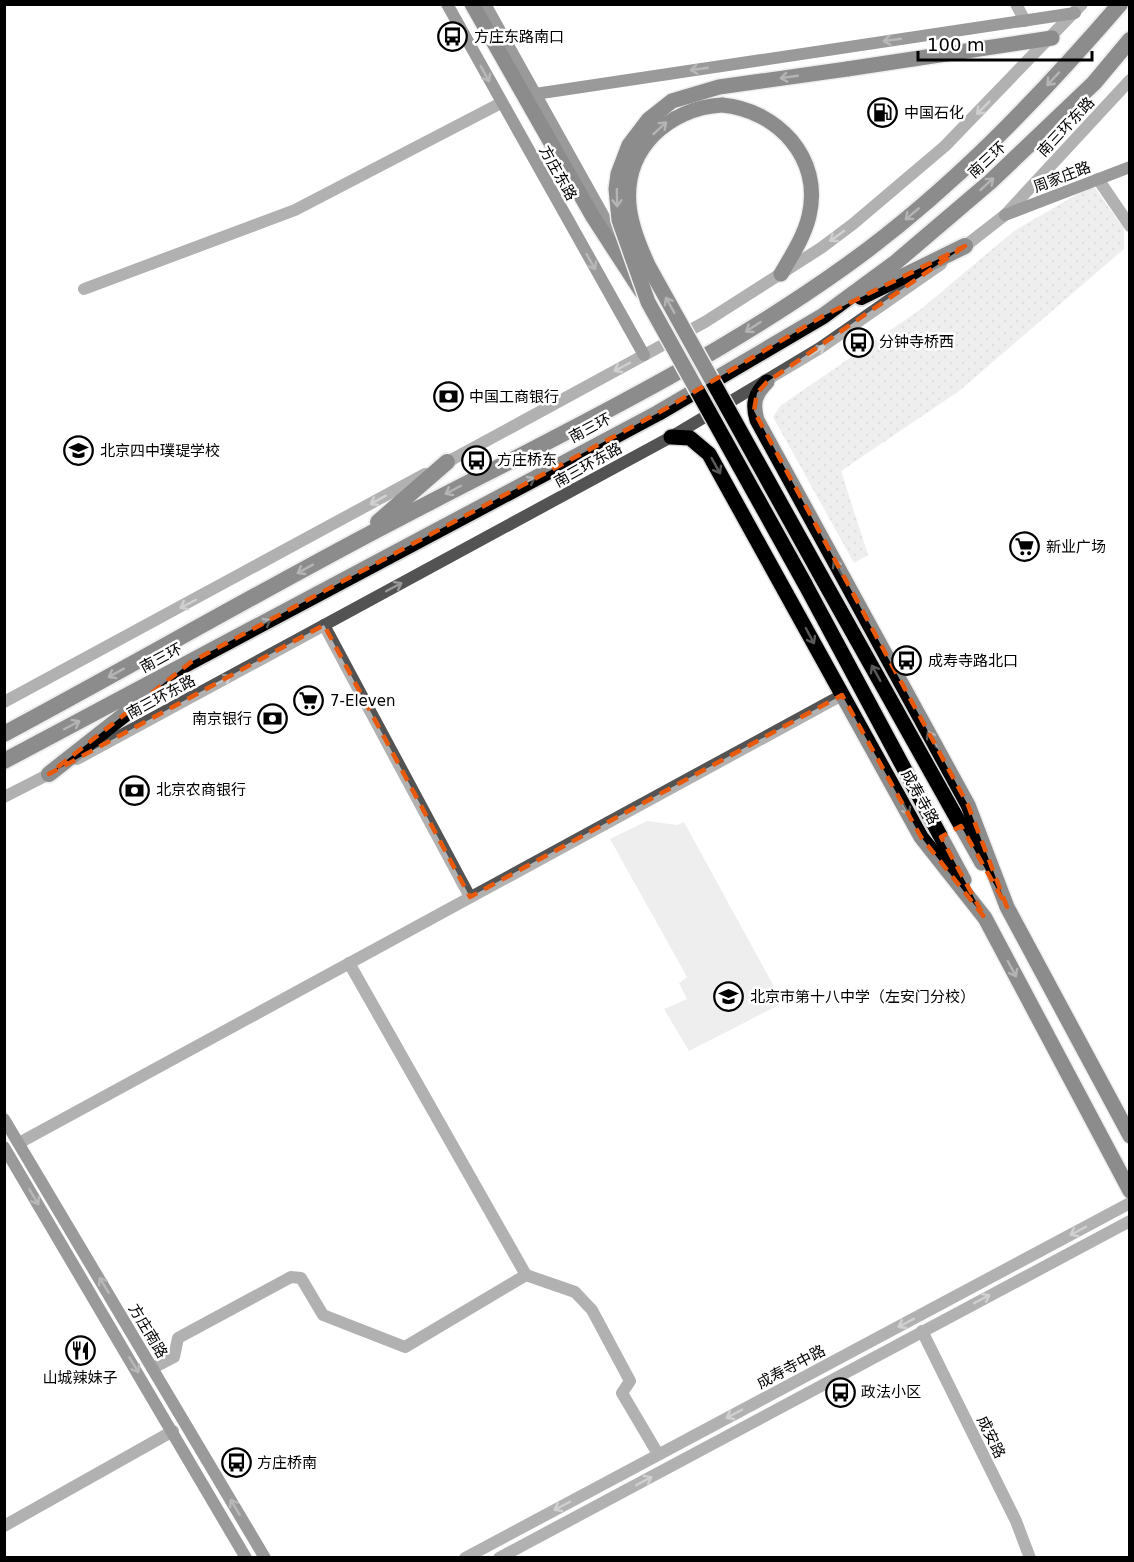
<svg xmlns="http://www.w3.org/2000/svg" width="1134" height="1562" viewBox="0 0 1134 1562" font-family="'DejaVu Sans','Noto Sans SC',sans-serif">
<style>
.grass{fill:url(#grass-dots)}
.garden{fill:#dadada}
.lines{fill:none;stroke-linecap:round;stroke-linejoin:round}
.primary-casing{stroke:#dbdbdb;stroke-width:18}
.trunk-casing{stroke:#dbdbdb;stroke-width:20}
.minor{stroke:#535353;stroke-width:12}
.tertiary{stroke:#535353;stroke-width:12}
.secondary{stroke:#202020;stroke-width:12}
.primary{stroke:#000;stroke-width:15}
.trunk{stroke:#000;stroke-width:16}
.primary-bridge-casing{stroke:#dbdbdb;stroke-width:18;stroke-linecap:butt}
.primary-bridge{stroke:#000;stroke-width:15}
.oneway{stroke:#636363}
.oneway2{stroke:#595959}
.oneway3{stroke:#989898}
.marked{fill:none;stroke:#e8590c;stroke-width:4.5;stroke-dasharray:12 8;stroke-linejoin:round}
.labels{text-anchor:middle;stroke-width:5;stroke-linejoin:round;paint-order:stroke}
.poi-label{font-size:15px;fill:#000;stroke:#fff;text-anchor:start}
.street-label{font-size:15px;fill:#000;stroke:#fff}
</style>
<defs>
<pattern id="grass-dots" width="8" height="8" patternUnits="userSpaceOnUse" patternTransform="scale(1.5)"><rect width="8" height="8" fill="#dadada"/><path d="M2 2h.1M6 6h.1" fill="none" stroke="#b9b9b9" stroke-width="1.8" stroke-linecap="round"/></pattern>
</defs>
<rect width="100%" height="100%" fill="#fff"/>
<polygon class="grass" points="1093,185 1124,229 1124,249 959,391 841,471 868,555 854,563 773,417 780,406 921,309 1014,231"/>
<polygon class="garden" points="647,821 677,825 684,822 783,1003 689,1051 664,1009 687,999 679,983 687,977 610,839"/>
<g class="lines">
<defs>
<g id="primary">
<polyline points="472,4 593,217 641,291"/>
<polyline points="847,69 1052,38"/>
<path d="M722,105C777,110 823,158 809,216C804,237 792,255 781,274"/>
<path d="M767,382C755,394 752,403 757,420L968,805L1007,907L1130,1136"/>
<polyline points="671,437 690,438 709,454 921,837 985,918 1130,1191"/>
<polyline points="821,576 982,863"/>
<polyline points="805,584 964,880"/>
</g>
<g id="trunk">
<polyline points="861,297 965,246"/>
<polyline points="378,522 447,462"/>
<path d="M4,734C129,667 252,596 377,530C536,446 701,370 847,265C950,191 1038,99 1120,4"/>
<polyline points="4,761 658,413 823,316 895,263 990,182 1094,83 1130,40"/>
<polyline points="49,774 157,689"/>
</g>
</defs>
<use href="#primary" class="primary-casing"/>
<use href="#trunk" class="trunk-casing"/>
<g class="minor">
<polyline points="1098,179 1130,226"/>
<polyline points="84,289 295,210 501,103"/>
<polyline points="324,625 470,897"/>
<polyline points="349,963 526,1275 575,1292 592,1310 630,1381 622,1393 658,1454"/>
<polyline points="19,1143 842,695"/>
<polyline points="922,1331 1016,1521 1030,1558"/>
<polyline points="153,1368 174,1357 178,1338 291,1277 301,1278 323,1315 405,1347 526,1275"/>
<polyline points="4,1526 173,1431"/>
</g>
<g class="tertiary">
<polyline points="1016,4 1025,21"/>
<polyline points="960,250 1005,215 1130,80"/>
<polyline points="440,466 705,322 821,248 853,224 945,146 1082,4"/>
<polyline points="4,702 425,474"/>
<polyline points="77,759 671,437 820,348 941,264"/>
<polyline points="4,797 57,770"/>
<polyline points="465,1558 1130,1203"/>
<polyline points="499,1558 1130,1221"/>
</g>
<g class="secondary">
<polyline points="447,4 644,355"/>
<polyline points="485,4 622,249"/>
<polyline points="535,94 1075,13"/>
<polyline points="1005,215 1130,167"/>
<polyline points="4,1119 265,1558"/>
<polyline points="4,1147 246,1558"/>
</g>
<use href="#primary" class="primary"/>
<use href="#trunk" class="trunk"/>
<defs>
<g id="primary-bridge">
<path d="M722,105C668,108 624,149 629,205C631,227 640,248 649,267L821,576"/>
<polyline points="805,584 648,302 619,220 616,189 618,174 629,145 648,120 672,101 719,87 847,69"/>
</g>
</defs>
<use href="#primary-bridge" class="primary-bridge-casing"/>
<use href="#primary-bridge" class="primary-bridge"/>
</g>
<defs><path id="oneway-shaft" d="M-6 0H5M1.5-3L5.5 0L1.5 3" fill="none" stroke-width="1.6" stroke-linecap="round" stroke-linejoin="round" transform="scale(1.5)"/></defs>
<g class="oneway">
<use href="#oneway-shaft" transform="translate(892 40) rotate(172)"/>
<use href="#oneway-shaft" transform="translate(699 69) rotate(172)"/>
<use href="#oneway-shaft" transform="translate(485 74) rotate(61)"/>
<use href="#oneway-shaft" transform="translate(591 262) rotate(61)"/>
<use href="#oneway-shaft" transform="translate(34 1197) rotate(59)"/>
<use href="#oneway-shaft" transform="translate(104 1285) rotate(-121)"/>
<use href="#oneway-shaft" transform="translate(134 1365) rotate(59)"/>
<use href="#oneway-shaft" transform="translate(235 1507) rotate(-121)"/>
</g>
<g class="oneway2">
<use href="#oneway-shaft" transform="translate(789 77) rotate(172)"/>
<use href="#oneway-shaft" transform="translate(1053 79) rotate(133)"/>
<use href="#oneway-shaft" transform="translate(660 128) rotate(-42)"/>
<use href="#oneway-shaft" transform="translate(987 184) rotate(-42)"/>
<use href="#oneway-shaft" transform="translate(617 198) rotate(89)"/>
<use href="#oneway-shaft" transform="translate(912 214) rotate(140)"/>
<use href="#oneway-shaft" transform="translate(670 305) rotate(-119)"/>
<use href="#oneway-shaft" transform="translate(753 327) rotate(147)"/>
<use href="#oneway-shaft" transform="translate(716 466) rotate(61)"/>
<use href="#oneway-shaft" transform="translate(527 482) rotate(-28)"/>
<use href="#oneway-shaft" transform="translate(453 490) rotate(152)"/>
<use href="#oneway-shaft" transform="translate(838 568) rotate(-119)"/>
<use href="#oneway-shaft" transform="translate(305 569) rotate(151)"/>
<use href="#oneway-shaft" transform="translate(263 624) rotate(-28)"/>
<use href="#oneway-shaft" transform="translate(810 636) rotate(62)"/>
<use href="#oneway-shaft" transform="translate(116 673) rotate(151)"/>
<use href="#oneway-shaft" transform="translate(876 673) rotate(-119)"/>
<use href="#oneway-shaft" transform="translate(72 725) rotate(-28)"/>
<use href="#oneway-shaft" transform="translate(932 739) rotate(-119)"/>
<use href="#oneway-shaft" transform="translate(905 807) rotate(61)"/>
<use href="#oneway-shaft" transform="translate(1012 969) rotate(62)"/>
</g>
<g class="oneway3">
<use href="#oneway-shaft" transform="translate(983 108) rotate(135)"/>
<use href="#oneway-shaft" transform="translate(837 236) rotate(144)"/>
<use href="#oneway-shaft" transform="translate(817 351) rotate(-32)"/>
<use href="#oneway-shaft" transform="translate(622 367) rotate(152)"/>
<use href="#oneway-shaft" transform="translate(378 500) rotate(151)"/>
<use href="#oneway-shaft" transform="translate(394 587) rotate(-28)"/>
<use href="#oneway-shaft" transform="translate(188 604) rotate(152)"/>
<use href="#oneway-shaft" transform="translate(223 680) rotate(-28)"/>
<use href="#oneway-shaft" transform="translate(1078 1231) rotate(152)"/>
<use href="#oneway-shaft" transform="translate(982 1299) rotate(-28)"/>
<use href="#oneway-shaft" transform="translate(906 1323) rotate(152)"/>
<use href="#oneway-shaft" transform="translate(734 1414) rotate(152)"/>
<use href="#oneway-shaft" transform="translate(644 1481) rotate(-28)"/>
<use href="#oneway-shaft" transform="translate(562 1506) rotate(152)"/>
</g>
<path d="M0 0H1134V1562H0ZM965,246L767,382L757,393L754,411L968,805L1007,907L961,826L941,837L985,918L921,837L842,695L470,897L324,625L49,774L191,662L658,413L823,316Z" fill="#fff" fill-opacity=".55" fill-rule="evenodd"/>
<path class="marked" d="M965,246L767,382L757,393L754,411L968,805L1007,907L961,826L941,837L985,918L921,837L842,695L470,897L324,625L49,774L191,662L658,413L823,316Z"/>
<defs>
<symbol id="bus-ring" viewBox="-11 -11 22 22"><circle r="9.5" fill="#fff" stroke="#000" stroke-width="1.5"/><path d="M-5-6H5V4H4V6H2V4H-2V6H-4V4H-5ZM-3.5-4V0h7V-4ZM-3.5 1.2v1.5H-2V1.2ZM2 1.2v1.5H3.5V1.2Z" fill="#000"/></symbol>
<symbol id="fuel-ring" viewBox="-11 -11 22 22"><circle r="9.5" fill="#fff" stroke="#000" stroke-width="1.5"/><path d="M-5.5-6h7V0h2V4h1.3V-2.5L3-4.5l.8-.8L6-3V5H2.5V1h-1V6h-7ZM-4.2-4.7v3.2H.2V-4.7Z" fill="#000"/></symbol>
<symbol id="bank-ring" viewBox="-11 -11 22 22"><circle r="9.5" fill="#fff" stroke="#000" stroke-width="1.5"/><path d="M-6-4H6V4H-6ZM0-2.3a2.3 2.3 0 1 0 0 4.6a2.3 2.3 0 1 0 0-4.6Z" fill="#000"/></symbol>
<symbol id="school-ring" viewBox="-11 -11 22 22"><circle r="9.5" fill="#fff" stroke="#000" stroke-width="1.5"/><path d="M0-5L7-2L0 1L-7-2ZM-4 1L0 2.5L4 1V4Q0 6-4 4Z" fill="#000"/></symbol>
<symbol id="supermarket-ring" viewBox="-11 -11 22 22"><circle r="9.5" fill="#fff" stroke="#000" stroke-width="1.5"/><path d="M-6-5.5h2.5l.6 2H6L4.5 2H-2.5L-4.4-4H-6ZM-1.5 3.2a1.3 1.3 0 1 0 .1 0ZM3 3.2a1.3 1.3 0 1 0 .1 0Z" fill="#000"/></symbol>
<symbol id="restaurant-ring" viewBox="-11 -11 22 22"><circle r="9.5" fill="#fff" stroke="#000" stroke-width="1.5"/><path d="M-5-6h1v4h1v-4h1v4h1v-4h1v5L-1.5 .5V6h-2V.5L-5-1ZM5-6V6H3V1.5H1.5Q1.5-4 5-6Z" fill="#000"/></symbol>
</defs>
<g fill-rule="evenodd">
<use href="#bus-ring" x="436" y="20" width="33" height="33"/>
<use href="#fuel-ring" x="866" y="96" width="33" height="33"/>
<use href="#bus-ring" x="842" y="326" width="33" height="33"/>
<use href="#bank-ring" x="432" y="380" width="33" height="33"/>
<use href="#school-ring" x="62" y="434" width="33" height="33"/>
<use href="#bus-ring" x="460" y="444" width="33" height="33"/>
<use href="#supermarket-ring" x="1008" y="530" width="33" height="33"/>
<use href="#bus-ring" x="890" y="644" width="33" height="33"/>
<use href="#supermarket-ring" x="292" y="684" width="33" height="33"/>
<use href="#bank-ring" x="256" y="702" width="33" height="33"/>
<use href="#bank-ring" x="118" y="774" width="33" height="33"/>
<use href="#school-ring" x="712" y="980" width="33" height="33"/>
<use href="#restaurant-ring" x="64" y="1334" width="33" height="33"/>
<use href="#bus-ring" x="824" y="1376" width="33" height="33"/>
<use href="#bus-ring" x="220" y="1446" width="33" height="33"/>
</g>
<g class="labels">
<g class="poi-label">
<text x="474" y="42">方庄东路南口</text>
<text x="904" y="118">中国石化</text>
<text x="879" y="347">分钟寺桥西</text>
<text x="469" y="402">中国工商银行</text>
<text x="100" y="456">北京四中璞瑅学校</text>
<text x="497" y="465">方庄桥东</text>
<text x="1046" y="552">新业广场</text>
<text x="928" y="666">成寿寺路北口</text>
<text x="330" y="706">7-Eleven</text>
<text x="252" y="724" text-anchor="end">南京银行</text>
<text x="156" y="795">北京农商银行</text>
<text x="750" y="1002">北京市第十八中学（左安门分校）</text>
<text x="80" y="1383" text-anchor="middle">山城辣妹子</text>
<text x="861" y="1397">政法小区</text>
<text x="257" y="1468">方庄桥南</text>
</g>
<g class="street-label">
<text transform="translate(1066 127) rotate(-47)" y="5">南三环东路</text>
<text transform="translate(987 160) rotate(-43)" y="5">南三环</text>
<text transform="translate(558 173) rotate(61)" y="5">方庄东路</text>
<text transform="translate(1062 177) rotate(-21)" y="5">周家庄路</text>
<text transform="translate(590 428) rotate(-28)" y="5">南三环</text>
<text transform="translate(588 465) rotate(-29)" y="5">南三环东路</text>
<text transform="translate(161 658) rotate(-28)" y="5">南三环</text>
<text transform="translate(161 697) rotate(-28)" y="5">南三环东路</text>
<text transform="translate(920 797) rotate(61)" y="5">成寿寺路</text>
<text transform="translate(148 1331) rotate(59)" y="5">方庄南路</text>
<text transform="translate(791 1367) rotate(-28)" y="5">成寿寺中路</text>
<text transform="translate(991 1437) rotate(64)" y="5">成安路</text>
</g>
</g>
<rect width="1134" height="1562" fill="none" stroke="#000000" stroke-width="12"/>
<path d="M918 51v9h174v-9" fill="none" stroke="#000000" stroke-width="3"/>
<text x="927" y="51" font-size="18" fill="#000000" stroke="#ffffff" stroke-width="4.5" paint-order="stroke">100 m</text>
</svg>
